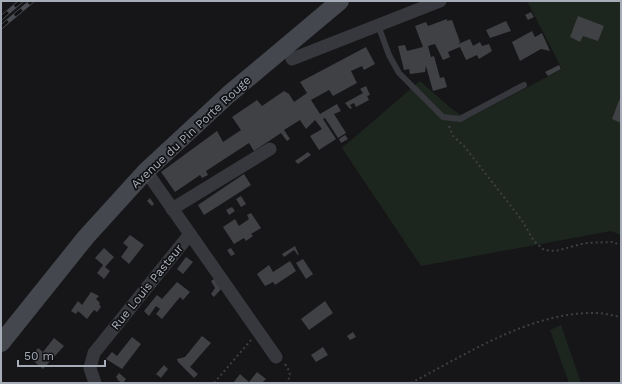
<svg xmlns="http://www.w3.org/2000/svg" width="622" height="384" viewBox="0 0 622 384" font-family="'Work Sans',sans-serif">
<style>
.green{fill:#1d261e}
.building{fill:#404145}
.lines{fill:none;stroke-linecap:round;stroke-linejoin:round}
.path{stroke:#3c3f44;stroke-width:2;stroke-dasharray:2 3;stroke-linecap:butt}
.service{stroke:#36383d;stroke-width:6}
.minor{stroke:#36383d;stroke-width:13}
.secondary{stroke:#44474d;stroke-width:18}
.rail-casing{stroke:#494c52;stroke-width:4.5}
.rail{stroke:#111113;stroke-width:3;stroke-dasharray:9;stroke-linecap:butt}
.labels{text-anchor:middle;stroke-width:3.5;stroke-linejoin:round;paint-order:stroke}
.street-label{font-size:12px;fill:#a6adb9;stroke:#111113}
</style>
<rect width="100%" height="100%" fill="#161618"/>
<g class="green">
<polygon points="527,1 621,1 621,235 611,231 421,266 342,148 420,81 452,109 467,119 562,69"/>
<polygon points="561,325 581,383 569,383 550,330"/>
</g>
<g class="building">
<polygon points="531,12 534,17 528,20 525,15"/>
<polygon points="578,16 604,26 598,41 583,36 580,42 570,37"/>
<polygon points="447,19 447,21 452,20 460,42 458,44 470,39 473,46 480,42 482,46 489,44 492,51 479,59 477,55 466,60 460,47 448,52 450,57 443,60 435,44 428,46 431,57 434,56 440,78 444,77 447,87 433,91 426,66 425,72 410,74 409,69 404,70 398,46 405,45 407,51 423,47 415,26 426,22 428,26"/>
<polygon points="506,21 511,31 490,38 486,30"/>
<polygon points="532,31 535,37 542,33 550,51 541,49 520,61 512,42"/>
<polygon points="366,47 375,64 364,70 362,66 351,71 357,83 333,96 329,90 311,100 320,114 337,104 341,111 334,114 346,133 338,138 325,118 323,119 336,139 319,150 310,136 322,129 315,120 306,129 300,120 284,130 290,139 287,141 281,133 254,151 249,143 206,171 208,175 202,178 200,175 175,192 161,172 217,131 223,142 241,130 232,117 257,100 262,106 284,91 289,94 294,102 307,93 300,82"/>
<polygon points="559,65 561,69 548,76 545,72"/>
<polygon points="366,86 370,95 367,96 369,100 356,107 354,103 350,105 352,108 350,109 345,103 363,93 360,89"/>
<polygon points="620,98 621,99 621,123 612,119"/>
<polygon points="345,135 348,139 341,143 339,139"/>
<polygon points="308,152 311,155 298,164 295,161"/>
<polygon points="244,174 251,185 204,215 198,205"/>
<polygon points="241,196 246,204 241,207 236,199"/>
<polygon points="150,198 154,204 152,206 147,201"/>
<polygon points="232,207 235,211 229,215 226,210"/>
<polygon points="251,213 261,228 251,234 253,236 246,241 244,238 234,244 223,227 235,219 239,226 249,219 247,215"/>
<polygon points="130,235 144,245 129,264 121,257 128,247 123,243"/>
<polygon points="295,246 299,255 298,255 294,250 284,257 282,254"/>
<polygon points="104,248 114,257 105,267 110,271 104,279 97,273 103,265 95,258"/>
<polygon points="231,248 235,254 231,256 227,250"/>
<polygon points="186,257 193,262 183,274 177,269"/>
<polygon points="303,259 313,274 306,279 296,263"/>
<polygon points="290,261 296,271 275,285 273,282 265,286 257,274 269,265 273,272"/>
<polygon points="214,279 221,289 214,297 211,294 215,288 211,281"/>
<polygon points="177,282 190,292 183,300 180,297 162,319 156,314 160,309 156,306 149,316 144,311 157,295 162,299"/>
<polygon points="91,292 99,296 96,299 100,303 99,304 101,307 97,312 94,310 87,319 78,311 76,314 71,311 78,301 82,305"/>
<polygon points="325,301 333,313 309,330 301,319"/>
<polygon points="353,332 356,337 350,340 347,336"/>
<polygon points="202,336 211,343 190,367 198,374 194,378 178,362 177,359 185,357"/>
<polygon points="132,337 141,344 122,369 106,359 112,352 117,356"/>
<polygon points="54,338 64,346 43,369 30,358 38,348 43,352"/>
<polygon points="323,347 328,355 316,362 311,355"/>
<polygon points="164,365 168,369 161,378 156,374"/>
<polygon points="257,372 266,379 262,383 233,383 240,374 249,382"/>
<polygon points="119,373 126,379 123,383 117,380 118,379 116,377"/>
</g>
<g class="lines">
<g class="path">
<polyline points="449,126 453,136 464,146 521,219 534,241 544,250 556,251 585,243 612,242 621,245"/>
<path d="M285,364C290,372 292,375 286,383"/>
<polyline points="214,383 251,340"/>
<path d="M411,383C467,354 532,311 597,313C605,313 613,316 621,317"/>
</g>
<polyline class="service" points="378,25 389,55 399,73 443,117 460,119 524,85"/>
<g class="minor">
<polyline points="292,59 440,1"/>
<polyline points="146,171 276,357"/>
<polyline points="172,209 270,149"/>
<polyline points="95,383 90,368 94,353 190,234"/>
</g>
<polyline class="secondary" points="1,343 86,237 146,171 228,95 340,1"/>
<defs>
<g id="rail">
<polyline points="1,18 21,1"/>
<polyline points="1,27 32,1"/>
</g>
</defs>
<use href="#rail" class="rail-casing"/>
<use href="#rail" class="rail"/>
</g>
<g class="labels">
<g class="street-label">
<text transform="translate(191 132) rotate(-43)" y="4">Avenue du Pin Porte Rouge</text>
<text transform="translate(147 287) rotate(-51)" y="4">Rue Louis Pasteur</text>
</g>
</g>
<rect width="622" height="384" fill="none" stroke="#a6adb9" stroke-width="4"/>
<path d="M18 360v6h87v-6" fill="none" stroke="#a6adb9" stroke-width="2"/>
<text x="24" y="360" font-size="12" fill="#a6adb9" stroke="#111113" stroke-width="3" paint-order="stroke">50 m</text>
</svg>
